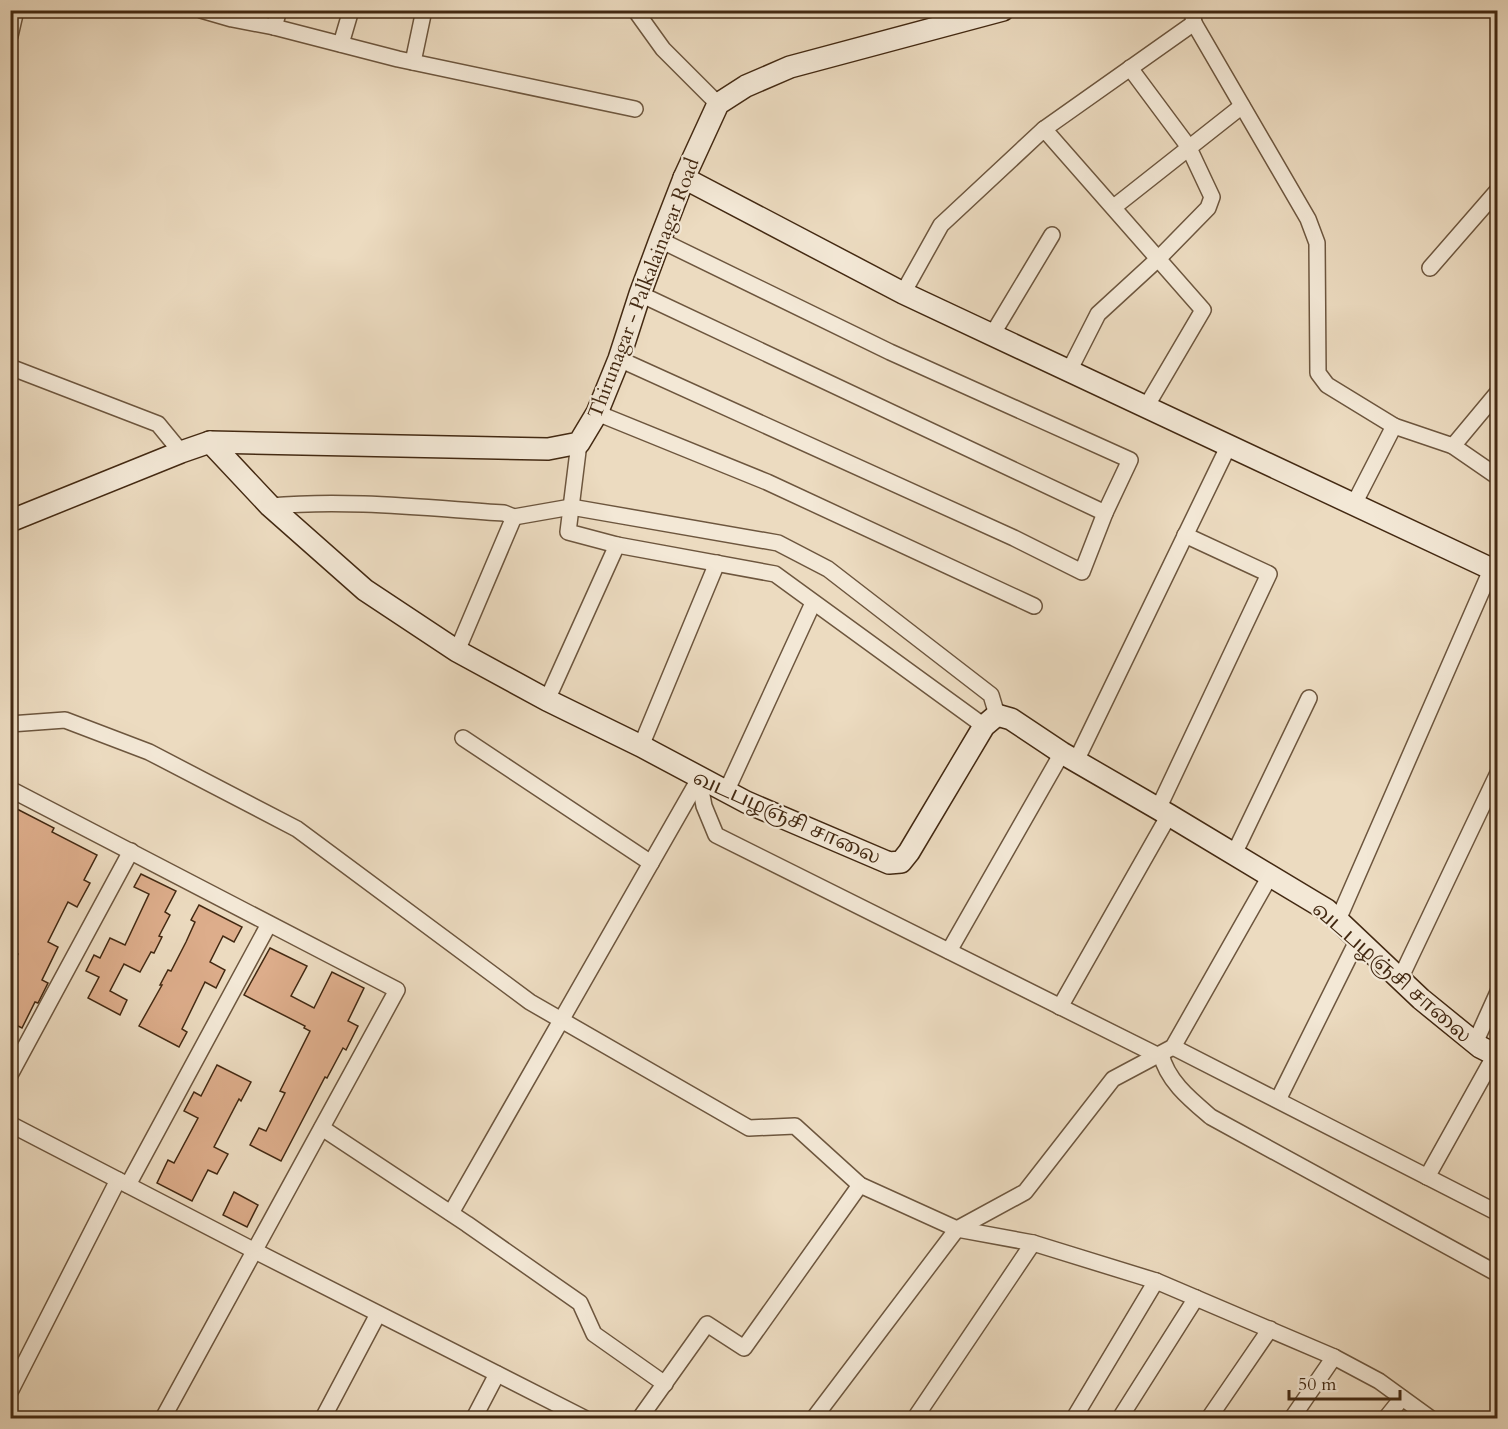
<svg xmlns="http://www.w3.org/2000/svg" width="1508" height="1429" viewBox="0 0 1508 1429" font-family="Cardo,'Noto Serif Tamil',serif">
<style>
.building{fill:#ddad8b;stroke:#432912;stroke-width:1.5}
.lines{fill:none;stroke-linecap:round;stroke-linejoin:round}
.street-casing{stroke:#6d563e;stroke-width:18}
.secondary-casing{stroke:#432912;stroke-width:24}
.street{stroke:#f3e8d6;stroke-width:15}
.secondary{stroke:#f3e8d6;stroke-width:21}
.labels{text-anchor:middle;stroke-width:4.5;stroke-linejoin:round;paint-order:stroke}
.street-label{font-size:20px;fill:#432912;stroke:#f3e8d6}
</style>
<rect width="100%" height="100%" fill="#ecdbc0"/>
<filter id="stains"><feTurbulence type="fractalNoise" baseFrequency=".00333" numOctaves="4"/><feColorMatrix values="0 0 0 0 .2 0 0 0 0 .09 0 0 0 0 .02 0 0 0 .5 -.17"/></filter>
<radialGradient id="worn" r=".72"><stop offset=".6" stop-color="#630" stop-opacity="0"/><stop offset="1" stop-color="#630" stop-opacity=".3"/></radialGradient>
<g class="building">
<polygon points="17,809 54,828 52,832 97,855 84,880 90,883 77,907 68,902 48,942 58,947 42,980 48,983 38,1003 35,1002 22,1028 10,1022 10,969 18,954 10,950 10,822"/>
<polygon points="141,874 176,891 165,912 170,915 159,936 162,937 154,953 151,952 140,972 124,964 110,991 127,1000 120,1015 88,998 99,977 86,971 94,955 100,958 110,938 125,945 149,894 134,887"/>
<polygon points="199,905 242,927 234,942 223,936 210,962 225,970 216,988 205,982 182,1029 187,1032 179,1047 139,1026 162,985 160,985 168,970 171,971 186,942 195,922 191,920"/>
<polygon points="270,948 307,966 291,996 314,1008 332,972 364,988 348,1021 358,1026 346,1050 343,1048 327,1078 325,1077 281,1161 250,1145 259,1128 266,1131 285,1093 280,1091 310,1031 304,1028 305,1026 244,995"/>
<polygon points="217,1065 251,1082 241,1101 239,1099 214,1147 228,1154 217,1174 208,1170 192,1201 157,1183 168,1160 174,1163 198,1118 184,1111 194,1092 201,1096"/>
<polygon points="234,1192 258,1205 247,1227 223,1215"/>
</g>
<g class="lines">
<defs>
<g id="street">
<polyline points="201,10 232,19 274,27 398,59 635,109"/>
<polyline points="635,10 663,49 718,104"/>
<polyline points="1194,23 1308,219 1317,243 1318,373 1327,385 1394,426 1354,504"/>
<polyline points="274,27 279,10"/>
<polyline points="10,36 16,10"/>
<polyline points="341,44 351,10"/>
<polyline points="413,62 424,10"/>
<polyline points="1044,129 1194,23 1192,10"/>
<polyline points="1114,207 1242,106"/>
<polyline points="1430,268 1498,190"/>
<polyline points="903,293 941,225 1044,129 1203,310 1146,407"/>
<polyline points="640,294 1105,513 1130,460 890,352 660,240"/>
<polyline points="992,335 1052,235"/>
<polyline points="619,359 1014,538 1082,572 1105,513"/>
<polyline points="10,367 158,424 181,452"/>
<polyline points="1069,371 1098,314 1159,258 1208,208 1212,197 1188,146 1130,68"/>
<polyline points="597,413 767,482 1034,606"/>
<polyline points="1394,426 1453,446 1498,392"/>
<polyline points="579,443 568,532 617,545 775,574 984,726"/>
<polyline points="1453,446 1498,477"/>
<path d="M270,506C348,499 426,508 504,513L514,517L571,507L778,543L828,569L991,695L997,715"/>
<polyline points="457,651 514,517"/>
<polyline points="547,700 617,545"/>
<polyline points="10,724 65,720 149,752 297,829 530,1002 749,1128 795,1126 860,1185 957,1229 1033,1243 1156,1281 1334,1357 1379,1381 1430,1418"/>
<polyline points="463,738 651,863"/>
<polyline points="641,746 717,563"/>
<polyline points="1076,761 1229,445"/>
<polyline points="699,779 704,806 716,835 1157,1055"/>
<polyline points="10,789 397,990 163,1418"/>
<polyline points="726,792 813,603"/>
<polyline points="1158,809 1269,574 1185,535"/>
<polyline points="1234,854 1309,698"/>
<polyline points="1338,920 1491,570"/>
<polyline points="949,951 1062,753"/>
<polyline points="1400,979 1498,773"/>
<polyline points="1060,1007 1169,815"/>
<polyline points="1475,1043 1498,992"/>
<polyline points="1173,1047 1498,1213"/>
<path d="M1161,1054C1167,1081 1191,1100 1211,1117L1498,1274"/>
<polyline points="10,1075 131,851"/>
<polyline points="1278,1100 1358,939"/>
<polyline points="10,1124 255,1251 584,1418"/>
<polyline points="322,1128 467,1224 580,1303 594,1334 665,1384"/>
<polyline points="1427,1177 1495,1055"/>
<polyline points="128,1185 269,924"/>
<polyline points="451,1213 699,779"/>
<polyline points="10,1392 118,1180"/>
<polyline points="323,1418 378,1314"/>
<polyline points="474,1418 497,1374"/>
<polyline points="640,1418 707,1324 744,1348 860,1185"/>
<polyline points="814,1418 957,1229 1025,1192 1113,1079 1173,1047 1270,876"/>
<polyline points="915,1418 1033,1243"/>
<polyline points="1074,1418 1156,1281"/>
<polyline points="1120,1418 1196,1298"/>
<polyline points="1209,1418 1270,1329"/>
<polyline points="1292,1418 1334,1357"/>
<polyline points="1386,1418 1402,1398"/>
</g>
<g id="secondary">
<polyline points="684,178 903,293 1498,572"/>
<polyline points="210,442 270,506 365,590 457,651 547,700 641,746 746,802 889,863 901,862 909,852 984,726 997,715 1011,719 1062,753 1169,815 1327,910 1421,999 1480,1047 1498,1056"/>
<polyline points="10,521 181,452 210,442 548,449 579,443 597,413 619,359 640,294 660,240 684,178 718,104 746,86 790,67 1003,10"/>
</g>
</defs>
<use href="#street" class="street-casing"/>
<use href="#secondary" class="secondary-casing"/>
<use href="#street" class="street"/>
<use href="#secondary" class="secondary"/>
</g>
<g class="labels">
<g class="street-label">
<text transform="translate(643 288) rotate(-69)" y="7">Thirunagar - Palkalainagar Road</text>
<text transform="translate(787 817) rotate(24)" y="7">வடபழஞ்சி சாலை</text>
<text transform="translate(1392 972) rotate(41)" y="7">வடபழஞ்சி சாலை</text>
</g>
</g>
<rect width="1508" height="1429" fill="none" stroke="#ecdbc0" stroke-width="36"/>
<rect x="12" y="12" width="1484" height="1405" fill="none" stroke="#432912" stroke-width="3"/>
<rect x="18" y="18" width="1472" height="1393" fill="none" stroke="#432912" stroke-width="1.5"/>
<path d="M1289 1390v9h111v-9" fill="none" stroke="#432912" stroke-width="3"/>
<text x="1298" y="1390" font-size="18" fill="#432912" stroke="#f3e8d6" stroke-width="4.5" paint-order="stroke">50 m</text>
<rect width="100%" height="100%" filter="url(#stains)"/>
<rect width="100%" height="100%" fill="url(#worn)"/>
</svg>
